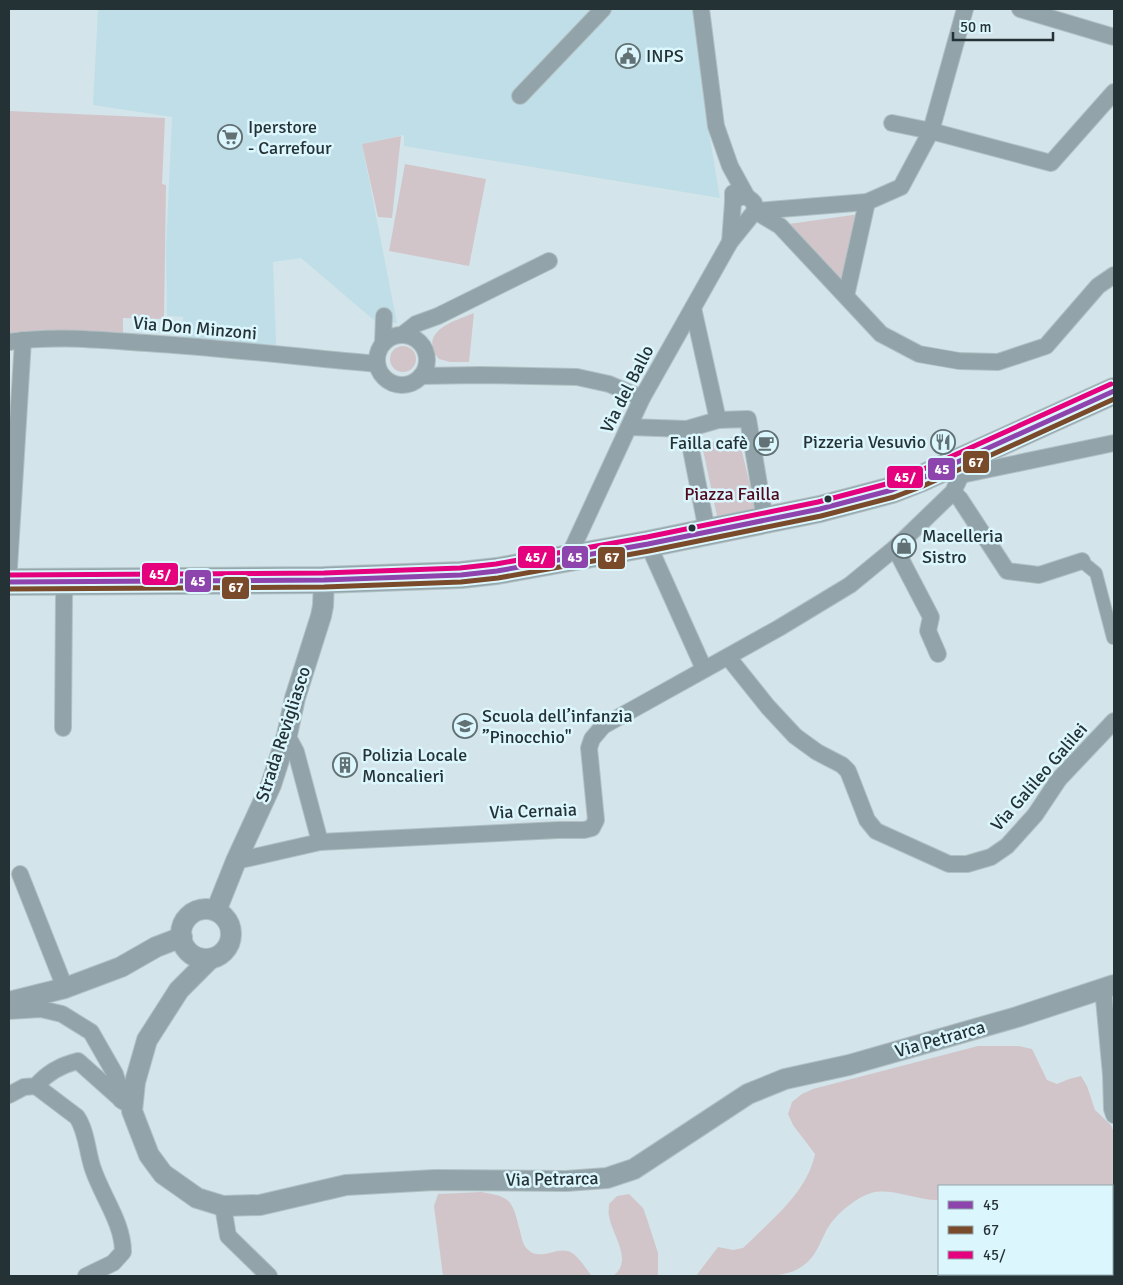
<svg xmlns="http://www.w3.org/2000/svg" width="1123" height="1285" viewBox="0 0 1123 1285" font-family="Signika,sans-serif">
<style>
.built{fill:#c0dee7}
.green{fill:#d1c5c9}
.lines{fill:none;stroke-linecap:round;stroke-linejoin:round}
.pedestrian-casing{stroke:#b2c0c4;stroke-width:14}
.minor-casing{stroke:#b2c0c4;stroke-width:18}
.tertiary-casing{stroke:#b2c0c4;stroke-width:22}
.primary-casing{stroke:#b2c0c4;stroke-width:28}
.pedestrian{stroke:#92a4a9;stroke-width:12}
.minor{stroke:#92a4a9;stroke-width:16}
.tertiary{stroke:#92a4a9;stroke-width:20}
.primary{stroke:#93a7ac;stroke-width:26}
.bus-1-casing{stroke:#dcf6fe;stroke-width:9}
.bus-2-casing{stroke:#dcf6fe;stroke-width:9}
.bus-3-casing{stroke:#dcf6fe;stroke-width:9}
.bus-1{stroke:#8e44ad;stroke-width:5}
.bus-2{stroke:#7a4b2a;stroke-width:5}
.bus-3{stroke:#e5007d;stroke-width:5}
.bus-dot{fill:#253235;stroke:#dcf6fe;stroke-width:2}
.labels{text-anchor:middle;stroke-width:5;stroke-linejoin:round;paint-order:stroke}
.poi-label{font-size:18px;fill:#253235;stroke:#dcf6fe;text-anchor:start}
.street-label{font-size:18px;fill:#253235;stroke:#dcf6fe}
.park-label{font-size:18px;fill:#51091c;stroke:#dcf6fe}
.line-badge{stroke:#dcf6fe;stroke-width:2}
.badge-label{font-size:14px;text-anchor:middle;font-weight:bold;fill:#fff}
</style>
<rect width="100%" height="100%" fill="#d3e5ea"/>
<polygon class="built" points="98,9 692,9 695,21 710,138 720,198 404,146 404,135 362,144 397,323 376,322 301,258 273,262 276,345 181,339 183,317 167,316 166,247 172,117 93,105"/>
<g class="green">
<polygon points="9,111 165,118 162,184 166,185 164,319 123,318 123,336 46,330 9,335"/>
<polygon points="401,136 392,218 378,217 362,144"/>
<polygon points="405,164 486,179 469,266 389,251"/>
<polygon points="860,214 843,288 789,224"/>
<path d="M474,313L469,362H450L439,359C417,331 455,321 474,313Z"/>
<circle cx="403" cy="359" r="13"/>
<polygon points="738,435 756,510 717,516 702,445"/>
<path d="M978,1046H1019L1032,1049L1047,1080L1057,1084L1069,1079L1081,1076L1087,1086L1095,1110L1111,1125L1114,1133V1276H1051V1274H1112V1186H939V1200C918,1201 891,1187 871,1193C856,1198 840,1211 831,1223C819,1240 819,1257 798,1269C778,1281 720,1276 696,1276L718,1247L733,1250L743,1248C770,1221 807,1193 815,1154L793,1125L788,1114L792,1102L802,1094L813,1089Z"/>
<path d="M481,1192C512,1197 512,1200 520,1231C521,1236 523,1245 527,1249C541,1263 558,1244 572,1253C579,1257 586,1269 592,1276H443L434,1206L438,1194Z"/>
<path d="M629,1194L643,1208L647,1219L658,1253V1276H613C634,1261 612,1235 609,1216C608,1212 609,1208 609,1204L617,1196Z"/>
</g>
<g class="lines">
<defs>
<polyline id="pedestrian" points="1085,564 1096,573 1113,638"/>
<g id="minor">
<polyline points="701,9 716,126 730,166 747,197"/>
<polyline points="1020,9 1114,37"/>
<polyline points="520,96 603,9"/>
<polyline points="892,123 931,131 1051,163 1114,92"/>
<polyline points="755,211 780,226 881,334 919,354 959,361 998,362 1046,346 1098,286 1114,275"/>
<polyline points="755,211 867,202 901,187 931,131 965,9"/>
<polyline points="730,242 733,202 733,193"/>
<polyline points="846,296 867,202"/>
<polyline points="693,308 718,420"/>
<polyline points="402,335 416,324 438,316 549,261"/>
<circle cx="402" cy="360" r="25"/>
<path d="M9,342C55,335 99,340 146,343C223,348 300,357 377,364"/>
<polyline points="383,343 384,316"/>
<polyline points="421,376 480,375 577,377 609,384 642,398"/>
<polyline points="629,427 687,429"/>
<polyline points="961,475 1114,443"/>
<polyline points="953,492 960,499 1007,571 1039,575 1082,561"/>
<polyline points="707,531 687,429 718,420 748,419 765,520"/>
<polyline points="648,544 704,669"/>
<polyline points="895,548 931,617 928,631 938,654"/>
<path d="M568,558L642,398L730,242L755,211L754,203C748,195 740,195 733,202"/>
<polyline points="9,568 23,340"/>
<polyline points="728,657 768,707 795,736 817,752 842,765 848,771 867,820 876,831 949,864 967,864 991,857 1007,846 1035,815 1059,779 1114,721"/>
<polyline points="63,728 64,596 67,581"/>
<polyline points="287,735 296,752 320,842"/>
<polyline points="236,861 320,842 559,830 584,830 592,828 596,820 589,748 592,739 603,726 779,628 850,585 895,548 953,492 961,475"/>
<polyline points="20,874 65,988"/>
<polyline points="1103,988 1111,1075 1112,1109 1114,1115"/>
<polyline points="9,1011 41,1009 62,1014 91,1032 115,1074 119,1087 121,1100"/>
<path d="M36,1086L77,1117C87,1132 87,1152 93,1169C102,1196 123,1223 123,1252L113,1263L86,1276"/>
<path d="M9,1095L24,1087L36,1086C47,1073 61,1065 78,1061L124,1102"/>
<polyline points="223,1206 228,1236 269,1276"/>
</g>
<g id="tertiary">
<circle cx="206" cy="934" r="25"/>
<polyline points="216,911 236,861 271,785 287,735 295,698 321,616 323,606 324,580"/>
<polyline points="210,959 179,990 147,1040 135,1082 132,1111 149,1155 163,1174 197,1198 223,1206 260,1205 346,1185 435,1180 566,1181 607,1178 634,1169 748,1094 785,1079 849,1065 1017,1017 1114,985"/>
<polyline points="9,1002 65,988 121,967 156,947 182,937"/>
</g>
<polyline id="primary" points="9,582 324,580 461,575 497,571 648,544 820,509 892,490 920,479 1114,391"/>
</defs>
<use href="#pedestrian" class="pedestrian-casing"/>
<use href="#minor" class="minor-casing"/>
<use href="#tertiary" class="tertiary-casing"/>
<use href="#primary" class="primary-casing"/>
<use href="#pedestrian" class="pedestrian"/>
<use href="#minor" class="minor"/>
<use href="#tertiary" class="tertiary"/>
<use href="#primary" class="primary"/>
<defs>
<polyline id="bus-1" points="9,582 324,580 461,575 497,571 648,544 820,509 892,490 920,479 1114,391"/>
<polyline id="bus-2" points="9,589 324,587 461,582 498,578 649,551 821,516 894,497 923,486 1114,399"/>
<polyline id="bus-3" points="9,575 324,573 460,568 496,564 647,537 818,502 890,483 917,472 1111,384"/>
</defs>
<use href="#bus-1" class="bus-1-casing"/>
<use href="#bus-2" class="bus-2-casing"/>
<use href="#bus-3" class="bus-3-casing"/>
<use href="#bus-1" class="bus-1"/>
<use href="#bus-2" class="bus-2"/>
<use href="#bus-3" class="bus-3"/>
</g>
<defs>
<symbol id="civic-ring" viewBox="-11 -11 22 22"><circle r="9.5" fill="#dcf6fe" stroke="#627174" stroke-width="1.5"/><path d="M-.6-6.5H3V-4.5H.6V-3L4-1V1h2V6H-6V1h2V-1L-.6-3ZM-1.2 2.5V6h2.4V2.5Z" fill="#627174"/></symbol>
<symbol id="supermarket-ring" viewBox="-11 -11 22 22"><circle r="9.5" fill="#dcf6fe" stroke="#627174" stroke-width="1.5"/><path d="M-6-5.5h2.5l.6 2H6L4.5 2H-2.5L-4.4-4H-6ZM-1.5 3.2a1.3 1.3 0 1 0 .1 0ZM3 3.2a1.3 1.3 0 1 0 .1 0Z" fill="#627174"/></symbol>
<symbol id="restaurant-ring" viewBox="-11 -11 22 22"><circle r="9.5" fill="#dcf6fe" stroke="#627174" stroke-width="1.5"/><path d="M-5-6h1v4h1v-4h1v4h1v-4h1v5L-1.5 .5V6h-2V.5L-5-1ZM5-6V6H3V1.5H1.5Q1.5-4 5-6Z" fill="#627174"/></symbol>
<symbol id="cafe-ring" viewBox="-11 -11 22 22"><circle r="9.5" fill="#dcf6fe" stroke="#627174" stroke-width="1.5"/><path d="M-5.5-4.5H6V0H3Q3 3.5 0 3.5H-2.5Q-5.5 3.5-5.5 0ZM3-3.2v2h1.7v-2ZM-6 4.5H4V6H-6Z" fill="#627174"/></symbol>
<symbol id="shop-ring" viewBox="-11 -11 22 22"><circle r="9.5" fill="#dcf6fe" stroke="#627174" stroke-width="1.5"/><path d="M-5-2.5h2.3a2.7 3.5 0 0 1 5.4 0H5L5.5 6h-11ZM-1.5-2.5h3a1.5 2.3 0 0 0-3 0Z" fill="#627174"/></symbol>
<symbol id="school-ring" viewBox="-11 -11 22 22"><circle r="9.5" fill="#dcf6fe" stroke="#627174" stroke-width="1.5"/><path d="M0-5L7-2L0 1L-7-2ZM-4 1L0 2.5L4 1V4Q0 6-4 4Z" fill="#627174"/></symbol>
<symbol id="building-ring" viewBox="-11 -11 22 22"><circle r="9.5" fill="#dcf6fe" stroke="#627174" stroke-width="1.5"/><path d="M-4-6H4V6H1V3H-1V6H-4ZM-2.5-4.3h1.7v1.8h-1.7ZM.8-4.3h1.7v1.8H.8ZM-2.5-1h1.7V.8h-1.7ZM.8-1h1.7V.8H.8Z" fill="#627174"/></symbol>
</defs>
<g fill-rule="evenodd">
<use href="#civic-ring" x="614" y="42" width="28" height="28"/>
<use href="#supermarket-ring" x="216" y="123" width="28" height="28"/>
<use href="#restaurant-ring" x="929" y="428" width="28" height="28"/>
<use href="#cafe-ring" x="752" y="429" width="28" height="28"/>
<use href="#shop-ring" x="890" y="532" width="28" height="28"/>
<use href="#school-ring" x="451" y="712" width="28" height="28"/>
<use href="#building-ring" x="331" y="751" width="28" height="28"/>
</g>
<g class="bus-dot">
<circle cx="828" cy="499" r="4.5"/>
<circle cx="692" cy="528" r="4.5"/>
</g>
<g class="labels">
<g class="poi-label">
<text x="646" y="62">INPS</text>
<text x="248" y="133">Iperstore<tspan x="248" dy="21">- Carrefour</tspan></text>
<text x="926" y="448" text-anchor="end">Pizzeria Vesuvio</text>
<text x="748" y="449" text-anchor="end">Failla cafè</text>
<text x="922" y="542">Macelleria<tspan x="922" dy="21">Sistro</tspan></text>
<text x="482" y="722">Scuola dell’infanzia<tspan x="482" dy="21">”Pinocchio"</tspan></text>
<text x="362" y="761">Polizia Locale<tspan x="362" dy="21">Moncalieri</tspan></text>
</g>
<g class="street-label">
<text transform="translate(195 328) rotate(5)" y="6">Via Don Minzoni</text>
<text transform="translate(627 389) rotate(-63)" y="6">Via del Ballo</text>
<text transform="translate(283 734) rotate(-72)" y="6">Strada Revigliasco</text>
<text transform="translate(1039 777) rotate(-49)" y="6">Via Galileo Galilei</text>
<text transform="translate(533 811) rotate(-2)" y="6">Via Cernaia</text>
<text transform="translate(940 1039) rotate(-16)" y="6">Via Petrarca</text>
<text transform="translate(552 1179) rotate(-1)" y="6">Via Petrarca</text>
</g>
<g class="park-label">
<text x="732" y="500">Piazza Failla</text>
</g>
</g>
<g class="line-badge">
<rect x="962" y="450" width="28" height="24" rx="5" fill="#7a4b2a"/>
<rect x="927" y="457" width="29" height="24" rx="5" fill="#8e44ad"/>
<rect x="886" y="465" width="38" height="24" rx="5" fill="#e5007d"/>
<rect x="517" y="545" width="39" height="24" rx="5" fill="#e5007d"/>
<rect x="561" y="545" width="28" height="24" rx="5" fill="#8e44ad"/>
<rect x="597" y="546" width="29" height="24" rx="5" fill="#7a4b2a"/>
<rect x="141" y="562" width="38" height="24" rx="5" fill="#e5007d"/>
<rect x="184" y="569" width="28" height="24" rx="5" fill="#8e44ad"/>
<rect x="221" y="576" width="29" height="24" rx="5" fill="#7a4b2a"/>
</g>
<g class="badge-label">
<text x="976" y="467">67</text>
<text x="942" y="474">45</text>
<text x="905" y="482">45/</text>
<text x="536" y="562">45/</text>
<text x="575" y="562">45</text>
<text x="612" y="562">67</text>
<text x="160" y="579">45/</text>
<text x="198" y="586">45</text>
<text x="236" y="592">67</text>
</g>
<rect width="1123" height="1285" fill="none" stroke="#253235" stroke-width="20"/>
<rect x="938" y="1185" width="175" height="90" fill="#dcf6fe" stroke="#93a8ae"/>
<rect x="948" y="1201" width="25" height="8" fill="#8e44ad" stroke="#93a8ae"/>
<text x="983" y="1210" font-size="15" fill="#253235">45</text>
<rect x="948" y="1226" width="25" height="8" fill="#7a4b2a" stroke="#93a8ae"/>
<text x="983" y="1235" font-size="15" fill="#253235">67</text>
<rect x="948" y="1251" width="25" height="8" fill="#e5007d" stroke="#93a8ae"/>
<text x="983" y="1260" font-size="15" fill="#253235">45/</text>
<path d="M953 32v8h100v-8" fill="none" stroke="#253235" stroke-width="2.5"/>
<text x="960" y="32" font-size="15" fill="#253235" stroke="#dcf6fe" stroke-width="4" paint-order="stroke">50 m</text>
</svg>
